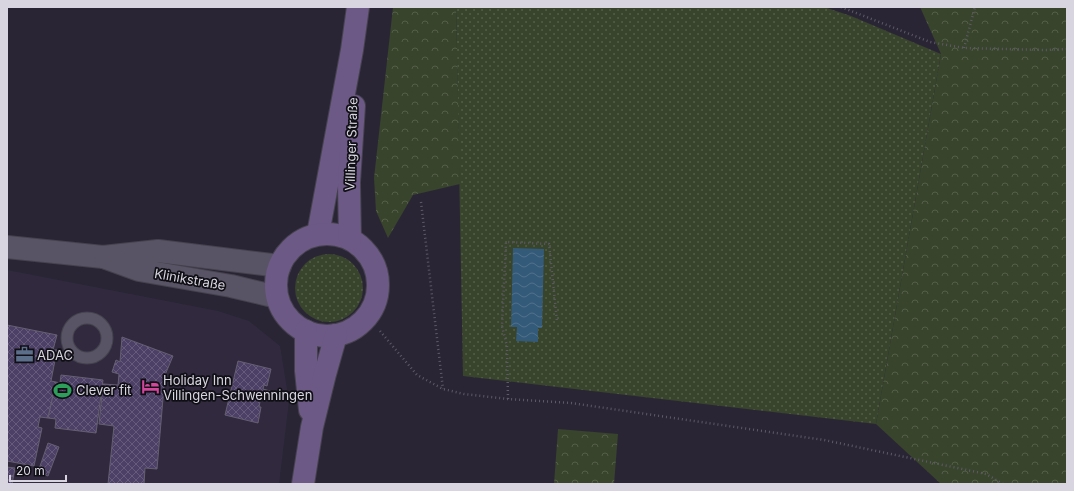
<svg xmlns="http://www.w3.org/2000/svg" width="1074" height="491" viewBox="0 0 1074 491" font-family="Inter,sans-serif">
<style>
.built{fill:#312a3f}
.grass{fill:url(#grass-dots)}
.forest{fill:url(#forest-crowns)}
.water{fill:url(#water-waves)}
.building{fill:url(#building-cross-hatch);stroke:#655f71}
.lines{fill:none;stroke-linecap:round;stroke-linejoin:round}
.service-casing{stroke:#45424e;stroke-width:13}
.tertiary-casing{stroke:#45424e;stroke-width:24}
.secondary-casing{stroke:#45424e;stroke-width:24}
.path{stroke:#5e5a68;stroke-width:2.5;stroke-dasharray:1 3;stroke-linecap:butt}
.service{stroke:#595465;stroke-width:11}
.tertiary{stroke:#595465;stroke-width:22}
.secondary{stroke:#6c5985;stroke-width:22}
.labels{text-anchor:middle;stroke-width:3.5;stroke-linejoin:round;paint-order:stroke}
.street-label{font-size:13px;fill:#d8d5e0;stroke:#110f16}
.poi-label{font-size:13px;fill:#d8d5e0;stroke:#110f16;text-anchor:start}
</style>
<defs>
<pattern id="grass-dots" width="8" height="8" patternUnits="userSpaceOnUse"><rect width="8" height="8" fill="#38442b"/><path d="M2 2h.1M6 6h.1" fill="none" stroke="#545e49" stroke-width="1.8" stroke-linecap="round"/></pattern>
<pattern id="forest-crowns" width="20" height="18" patternUnits="userSpaceOnUse"><rect width="20" height="18" fill="#38442b"/><path d="M2 6a3 3 0 1 1 6 0M12 15a3 3 0 1 1 6 0" fill="none" stroke="#545e49"/></pattern>
<pattern id="water-waves" width="16" height="10" patternUnits="userSpaceOnUse"><rect width="16" height="10" fill="#335a78"/><path d="M0 5q4-4 8 0t8 0" fill="none" stroke="#50718b"/></pattern>
<pattern id="building-cross-hatch" width="8" height="8" patternUnits="userSpaceOnUse"><rect width="8" height="8" fill="#4d4067"/><path d="M0 0l8 8M0 8l8-8" fill="none" stroke="#665b7c"/></pattern>
</defs>
<rect width="100%" height="100%" fill="#292534"/>
<polygon class="built" points="7,270 218,311 249,321 280,346 289,401 279,484 7,484"/>
<g class="grass">
<polygon points="456,7 824,7 851,16 941,54 876,424 463,376"/>
<circle cx="329" cy="288" r="34"/>
</g>
<g class="forest">
<polygon points="393,7 456,7 460,184 413,195 388,238 376,211 374,178"/>
<polygon points="920,7 1067,7 1067,484 941,484 876,424 941,54"/>
<polygon points="558,429 618,434 614,484 554,484"/>
</g>
<polygon class="water" points="513,248 544,249 542,328 538,328 538,342 516,341 517,327 511,327"/>
<g class="building">
<polygon points="7,325 57,335 53,350 57,350 51,381 56,382 48,418 40,417 38,427 42,428 34,466 7,461"/>
<polygon points="122,337 173,356 165,375 157,469 145,468 144,484 108,484 114,426 99,424 103,384 118,385 119,374 112,372 116,360 120,362"/>
<polygon points="238,361 271,369 267,386 264,385 263,389 270,391 269,398 261,396 259,407 261,407 258,423 225,415"/>
<polygon points="61,375 103,380 96,433 55,428 56,419 48,418 56,382 60,383"/>
<polygon points="48,443 59,447 48,476 38,472"/>
<polygon points="7,467 15,468 12,484 7,484"/>
</g>
<g class="lines">
<defs>
<circle id="service" cx="87" cy="338" r="20"/>
<g id="tertiary">
<polyline points="7,247 103,257 158,251 280,266"/>
<polyline points="106,258 139,270 231,286 277,297"/>
</g>
<g id="secondary">
<polyline points="318,234 352,50 358,7"/>
<circle cx="327" cy="285" r="51"/>
<polyline points="350,239 349,182 354,106"/>
<polyline points="306,331 306,371 310,410"/>
<polyline points="303,484 312,427 325,374 336,335"/>
</g>
</defs>
<use href="#service" class="service-casing"/>
<use href="#tertiary" class="tertiary-casing"/>
<use href="#secondary" class="secondary-casing"/>
<g class="path">
<polyline points="841,7 930,42 964,48 1046,50 1067,49"/>
<polyline points="964,48 975,7"/>
<polyline points="421,202 443,389"/>
<polyline points="380,331 417,375 443,389 464,394 508,399 571,403 824,440 986,474 1003,484"/>
<polyline points="508,399 507,346 502,326 506,242 549,244 557,321"/>
</g>
<use href="#service" class="service"/>
<use href="#tertiary" class="tertiary"/>
<use href="#secondary" class="secondary"/>
</g>
<defs>
<symbol id="office-bare" viewBox="-9 -9 18 18"><path d="M-6-3h4V-5.5h4V-3h4V5H-6ZM-1-4.5V-3h2v-1.5ZM-6 0V1H6V0Z" fill="#5c6f8a" stroke="#110f16" stroke-width="2.5" paint-order="stroke"/></symbol>
<symbol id="hotel-bare" viewBox="-9 -9 18 18"><path d="M-6-4.5h1.5V1H6V5H4.5V3h-9V5H-6ZM-4 0a1.8 1.8 0 1 1 3.6 0ZM.5 0V-2.5h3Q6-2.5 6 0Z" fill="#d1479c" stroke="#110f16" stroke-width="2.5" paint-order="stroke"/></symbol>
<symbol id="stadium-bare" viewBox="-9 -9 18 18"><path d="M0-5a6.5 5 0 1 0 0 10a6.5 5 0 1 0 0-10ZM-3.5-1.8h7v3.6h-7Z" fill="#2e9e5b" stroke="#110f16" stroke-width="2.5" paint-order="stroke"/></symbol>
</defs>
<g fill-rule="evenodd">
<use href="#office-bare" x="12" y="342" width="25" height="25"/>
<use href="#hotel-bare" x="138" y="374" width="25" height="25"/>
<use href="#stadium-bare" x="50" y="378" width="25" height="25"/>
</g>
<g class="labels">
<g class="street-label">
<text transform="translate(351 144) rotate(-88)" y="5">Villinger Straße</text>
<text transform="translate(190 279) rotate(10)" y="5">Klinikstraße</text>
</g>
<g class="poi-label">
<text x="37" y="360">ADAC</text>
<text x="163" y="385">Holiday Inn<tspan x="163" dy="15">Villingen-Schwenningen</tspan></text>
<text x="76" y="395">Clever fit</text>
</g>
</g>
<rect width="1074" height="491" fill="none" stroke="#d8d5e0" stroke-width="16"/>
<path d="M10 475v6h56v-6" fill="none" stroke="#d8d5e0" stroke-width="2"/>
<text x="16" y="475" font-size="12" fill="#d8d5e0" stroke="#110f16" stroke-width="3" paint-order="stroke">20 m</text>
</svg>
